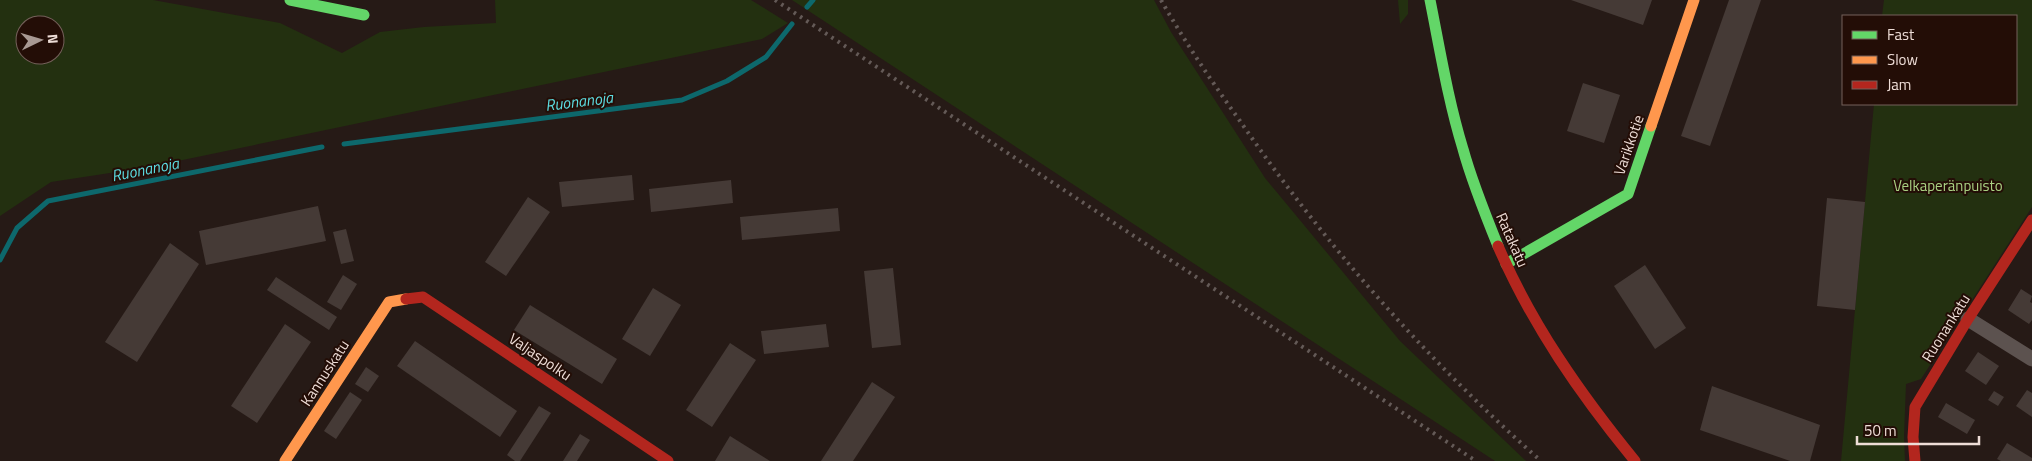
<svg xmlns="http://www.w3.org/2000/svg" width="2032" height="461" viewBox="0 0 2032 461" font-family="'Titillium Web',sans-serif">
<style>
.green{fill:#233010;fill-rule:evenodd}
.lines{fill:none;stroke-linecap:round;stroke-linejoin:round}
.stream{stroke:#0d686c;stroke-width:5}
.building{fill:#453a36}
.street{stroke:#5c524f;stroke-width:15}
.fast{stroke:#63d668;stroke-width:11}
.slow{stroke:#ff974d;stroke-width:11}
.jam{stroke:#b3261e;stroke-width:11}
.rail{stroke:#645a57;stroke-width:4;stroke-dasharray:2.5 5;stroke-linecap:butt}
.labels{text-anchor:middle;stroke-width:4;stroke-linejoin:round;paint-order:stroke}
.street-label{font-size:15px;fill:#eeddd7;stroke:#230d06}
.park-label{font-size:15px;fill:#a9d082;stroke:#230d06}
.water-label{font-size:16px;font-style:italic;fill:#5cdce1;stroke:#230d06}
</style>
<rect width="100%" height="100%" fill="#261a16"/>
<g class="green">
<path d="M0,0H153L280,23L342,53L380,32L424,27L496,23L495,0H751L788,23L762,39L149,167L51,182L0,216ZM25,25H55V55H25Z"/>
<polygon points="792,0 1154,0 1171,32 1265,178 1400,341 1526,461 1495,461"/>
<polygon points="1398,0 1408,0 1408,14 1400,24"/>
<polygon points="1884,0 2032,0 2032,207 1921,379 1906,384 1904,436 1905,461 1841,461 1874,104 2016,104 2016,16 1882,16"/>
</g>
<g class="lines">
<g class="stream">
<polyline points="807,7 813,0"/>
<polyline points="344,144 682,100 727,81 766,57 792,24"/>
<polyline points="0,260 17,228 48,201 322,147"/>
</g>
</g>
<g class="building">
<polygon points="1571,0 1652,0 1643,25"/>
<polygon points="1729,0 1761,0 1710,146 1681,136"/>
<polygon points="1583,83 1620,95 1604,143 1567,131"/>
<polygon points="632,175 634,200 562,207 559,182"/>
<polygon points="731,180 733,203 651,212 649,189"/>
<polygon points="528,197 550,212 506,276 485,262"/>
<polygon points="1827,198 1865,202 1855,310 1817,306"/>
<polygon points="318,206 326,241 206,265 199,231"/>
<polygon points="838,208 840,231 742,240 740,217"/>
<polygon points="346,229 354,261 341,264 333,232"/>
<polygon points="170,243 199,264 137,362 105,342"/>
<polygon points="1645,265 1686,328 1655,349 1614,286"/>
<polygon points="893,268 901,345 872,348 864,271"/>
<polygon points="343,275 357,284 341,310 327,302"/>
<polygon points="276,277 337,317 329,330 267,290"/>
<polygon points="653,288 681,305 650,356 622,339"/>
<polygon points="2021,289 2032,296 2030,302 2032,303 2032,320 2029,324 2008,310"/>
<polygon points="530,305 617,359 602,384 514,330"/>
<polygon points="285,324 311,342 257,423 231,406"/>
<polygon points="826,324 829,347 764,354 761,331"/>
<polygon points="415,341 517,411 500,437 397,366"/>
<polygon points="730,343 756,360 712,427 686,410"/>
<polygon points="1978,352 1999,366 1986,385 1965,371"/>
<polygon points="366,367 379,376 368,392 355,384"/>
<polygon points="872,382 895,397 853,461 821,461"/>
<polygon points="1712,386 1820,425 1810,461 1790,461 1700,430"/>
<polygon points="2027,390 2032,393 2032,417 2016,406"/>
<polygon points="1994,391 2004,397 1998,406 1988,400"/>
<polygon points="350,392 362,400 336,439 324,431"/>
<polygon points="1946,403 1975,420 1967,434 1938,417"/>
<polygon points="539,406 551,413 520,461 515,461 507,455"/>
<polygon points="580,434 590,440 577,461 563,461"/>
<polygon points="730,436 770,461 715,461"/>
<polygon points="2007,443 2032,458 2032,461 2001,461 1997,459"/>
</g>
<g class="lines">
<polyline class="street" points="1968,319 2032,359"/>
<g class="fast">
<polyline points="290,0 364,15"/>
<path d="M1430,0C1440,50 1448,100 1463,149C1472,182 1485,214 1498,246"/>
<polyline points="1506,264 1628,194 1651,126"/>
</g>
<g class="slow">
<polyline points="1651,126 1694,0"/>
<polyline points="285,461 389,302 406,299"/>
</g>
<g class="jam">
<path d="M1498,246C1532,325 1581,395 1635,461"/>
<polyline points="406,299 423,297 668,461"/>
<polyline points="1915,461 1913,437 1915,407 1968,319 2032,220"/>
</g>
<g class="rail">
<polyline points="775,0 1476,461"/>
<path d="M1161,0C1185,42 1212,82 1240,121C1326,246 1427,360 1541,461"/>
</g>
</g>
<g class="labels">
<g class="street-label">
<text transform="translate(1629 145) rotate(-71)" y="5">Varikkotie</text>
<text transform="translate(1512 240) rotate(66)" y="5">Ratakatu</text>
<text transform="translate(1946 328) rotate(-58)" y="5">Ruonankatu</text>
<text transform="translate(540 357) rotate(34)" y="5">Valjaspolku</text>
<text transform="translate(325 373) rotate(-57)" y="5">Kannuskatu</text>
</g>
<g class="park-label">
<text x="1948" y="191">Velkaperänpuisto</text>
</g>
<g class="water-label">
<text transform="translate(579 101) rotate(-7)" y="6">Ruonanoja</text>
<text transform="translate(145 169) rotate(-11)" y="6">Ruonanoja</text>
</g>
</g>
<rect x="1842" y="15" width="175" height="90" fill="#230d06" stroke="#74605a"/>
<rect x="1852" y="31" width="25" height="8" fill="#63d668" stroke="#74605a"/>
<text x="1887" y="40" font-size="15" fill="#eeddd7">Fast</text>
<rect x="1852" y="56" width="25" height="8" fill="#ff974d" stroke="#74605a"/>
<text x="1887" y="65" font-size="15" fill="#eeddd7">Slow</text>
<rect x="1852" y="81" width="25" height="8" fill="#b3261e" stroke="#74605a"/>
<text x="1887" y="90" font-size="15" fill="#eeddd7">Jam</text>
<g transform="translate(40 40) rotate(85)"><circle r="24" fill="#230d06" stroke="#74605a"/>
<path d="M0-4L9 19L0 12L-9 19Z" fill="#a89993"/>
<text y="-8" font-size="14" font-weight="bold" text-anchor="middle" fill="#eeddd7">N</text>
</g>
<path d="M1857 436v8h122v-8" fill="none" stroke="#eeddd7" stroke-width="2.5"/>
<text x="1864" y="436" font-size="15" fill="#eeddd7" stroke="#230d06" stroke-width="4" paint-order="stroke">50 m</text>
</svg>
